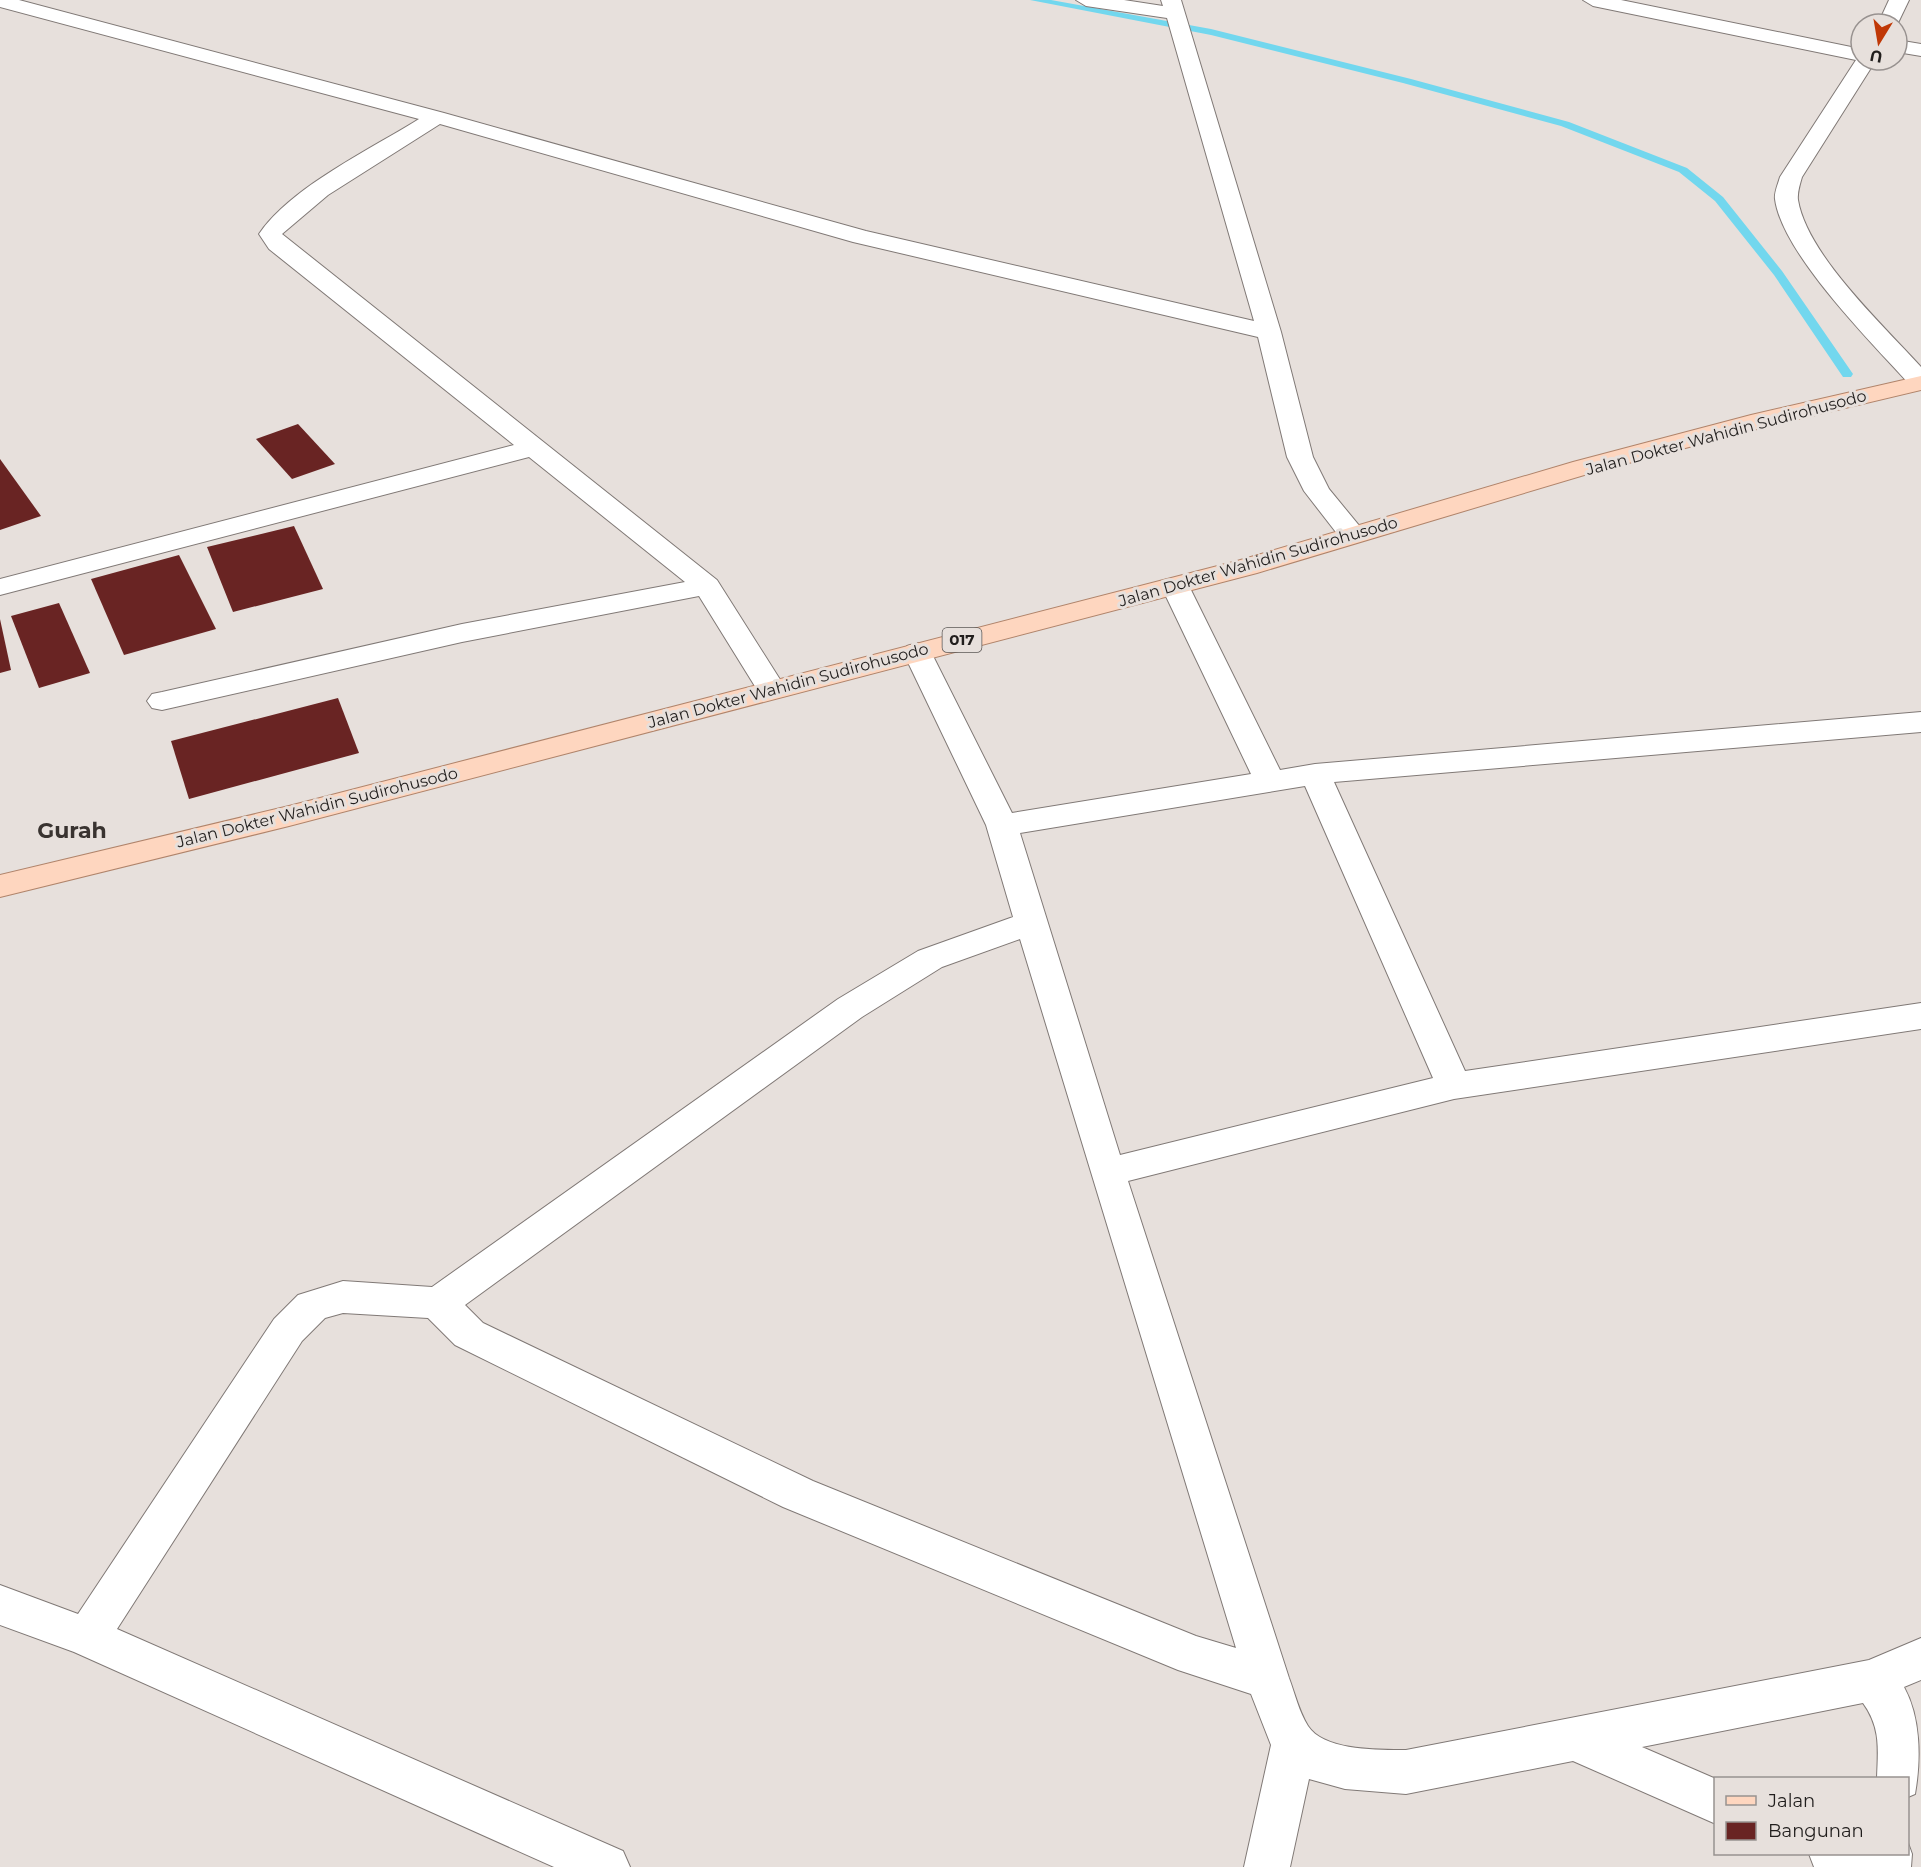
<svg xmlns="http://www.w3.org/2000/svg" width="1921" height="1867" viewBox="0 0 1921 1867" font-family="Montserrat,sans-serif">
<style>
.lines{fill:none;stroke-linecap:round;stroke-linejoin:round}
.stream{fill:#72d7ee;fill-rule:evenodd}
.building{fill:#692423}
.minor-casing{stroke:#807976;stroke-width:2}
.major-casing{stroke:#b0846b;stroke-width:2}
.minor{fill:#fff;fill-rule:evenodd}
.major{fill:#fed6bf;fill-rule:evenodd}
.labels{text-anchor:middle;stroke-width:6;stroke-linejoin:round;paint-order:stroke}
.shield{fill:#e7e0dc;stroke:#5c5856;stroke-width:1.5}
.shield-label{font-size:15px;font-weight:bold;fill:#211e1d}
.street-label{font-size:16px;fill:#211e1d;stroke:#e7e0dc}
.district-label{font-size:22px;font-weight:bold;fill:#393330;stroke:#e7e0dc}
</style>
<rect width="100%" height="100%" fill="#e7e0dc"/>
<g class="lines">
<polygon class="stream" points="1030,0 1051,0 1211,29 1411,79 1569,122 1687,168 1723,197 1782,271 1853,374 1851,377 1843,377 1774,275 1715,201 1679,172 1561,126 1403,83 1211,35"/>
</g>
<g class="building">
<polygon points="298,424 335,464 292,479 256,439"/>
<polygon points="0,459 41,516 0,530"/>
<polygon points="294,526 323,589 233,612 207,547"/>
<polygon points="179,555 216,629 124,655 91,579"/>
<polygon points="59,603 90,673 39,688 11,616"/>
<polygon points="0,619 11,670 0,673"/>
<polygon points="338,698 359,753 189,799 171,741"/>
</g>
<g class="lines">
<defs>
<g id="minor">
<path d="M0,0H19L444,113L866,231L1254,321L1167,18L1086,6L1076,0H1124L1163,6L1161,0H1181L1281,332L1313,457L1329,489L1366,534L1362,540L1352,542L1342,540L1304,491L1287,457L1258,337L853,242L440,124L328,195L282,234L717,580L786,689L781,696L771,698L761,696L699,596L462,642L162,710L152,708L147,701L152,694L162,692L462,624L685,582L529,457L0,595V579L514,445L269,249L259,234C291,187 371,149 419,119L0,7Z"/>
<path d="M1583,0H1621L1861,49V60H1876L1802,177C1800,184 1797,193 1798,200C1807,255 1884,326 1921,367V389L1912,387C1875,346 1782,254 1775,199C1774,193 1778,184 1780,177L1856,60L1593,6Z"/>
<polygon points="1889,0 1909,0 1897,25 1878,24"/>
<polygon points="1897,40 1921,44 1921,56 1897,52"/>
<path d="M1175,578L1185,580L1189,586L1280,770L1315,764L1921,712V732L1334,782L1465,1071L1921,1003V1029L1454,1099L1128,1181L1289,1678C1295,1694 1299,1712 1308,1726C1324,1751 1379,1750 1406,1750L1869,1660L1921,1638V1680L1904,1687C1921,1718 1921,1760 1915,1794L1908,1797V1778H1877C1878,1749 1881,1728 1863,1703L1642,1747L1716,1779V1824L1573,1761L1406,1794L1345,1789L1309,1779L1290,1867H1244L1271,1745L1251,1694L1178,1670L783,1507L455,1345L428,1318L343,1313L325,1318L302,1341L117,1629L623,1851L630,1867H554L74,1652L0,1625V1585L78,1614L274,1319L298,1295L343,1281L432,1287L838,999L918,951L1013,917L986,825L903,652L907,646L917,643L927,646L931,652L1012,813L1251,774L1161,586L1165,580ZM1305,786L1433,1078L1120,1155L1020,833ZM1020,939L1236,1648L1196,1636L813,1481L483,1323L465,1305L862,1017L942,967Z"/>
<polygon points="1908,1843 1912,1854 1911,1867 1814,1867 1809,1854 1908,1854"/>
</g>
<polygon id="major" points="1921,376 1921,390 1757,429 1591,473 1257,573 289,826 0,897 0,875 289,806 1237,561 1573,462 1751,415"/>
</defs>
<use href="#minor" class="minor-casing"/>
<use href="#major" class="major-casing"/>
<use href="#minor" class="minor"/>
<use href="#major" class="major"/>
</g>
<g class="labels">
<rect class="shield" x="942.5" y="628" width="39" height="24" rx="4.5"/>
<g class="shield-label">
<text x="962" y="645">017</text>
</g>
<g class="street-label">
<text transform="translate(1726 432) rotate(-15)" y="6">Jalan Dokter Wahidin Sudirohusodo</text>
<text transform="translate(1258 561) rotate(-16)" y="6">Jalan Dokter Wahidin Sudirohusodo</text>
<text transform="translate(788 685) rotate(-15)" y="6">Jalan Dokter Wahidin Sudirohusodo</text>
<text transform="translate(317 807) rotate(-14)" y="6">Jalan Dokter Wahidin Sudirohusodo</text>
</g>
<g class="district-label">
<text x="72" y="838">Gurah</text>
</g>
</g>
<rect x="1714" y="1777" width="195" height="78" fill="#e7e0dc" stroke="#989290" stroke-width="1.5"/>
<rect x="1726" y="1796" width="30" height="9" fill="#fed6bf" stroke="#989290" stroke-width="1.5"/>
<text x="1768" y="1807" font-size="18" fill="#211e1d">Jalan</text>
<rect x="1726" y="1822" width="30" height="18" fill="#692423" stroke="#989290" stroke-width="1.5"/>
<text x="1768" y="1837" font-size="18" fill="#211e1d">Bangunan</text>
<g transform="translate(1879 42) rotate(191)"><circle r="28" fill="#e7e0dc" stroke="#989290" stroke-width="1.5"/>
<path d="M0-4.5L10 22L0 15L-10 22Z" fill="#c03806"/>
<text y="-9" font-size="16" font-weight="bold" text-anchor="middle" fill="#211e1d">U</text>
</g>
</svg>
